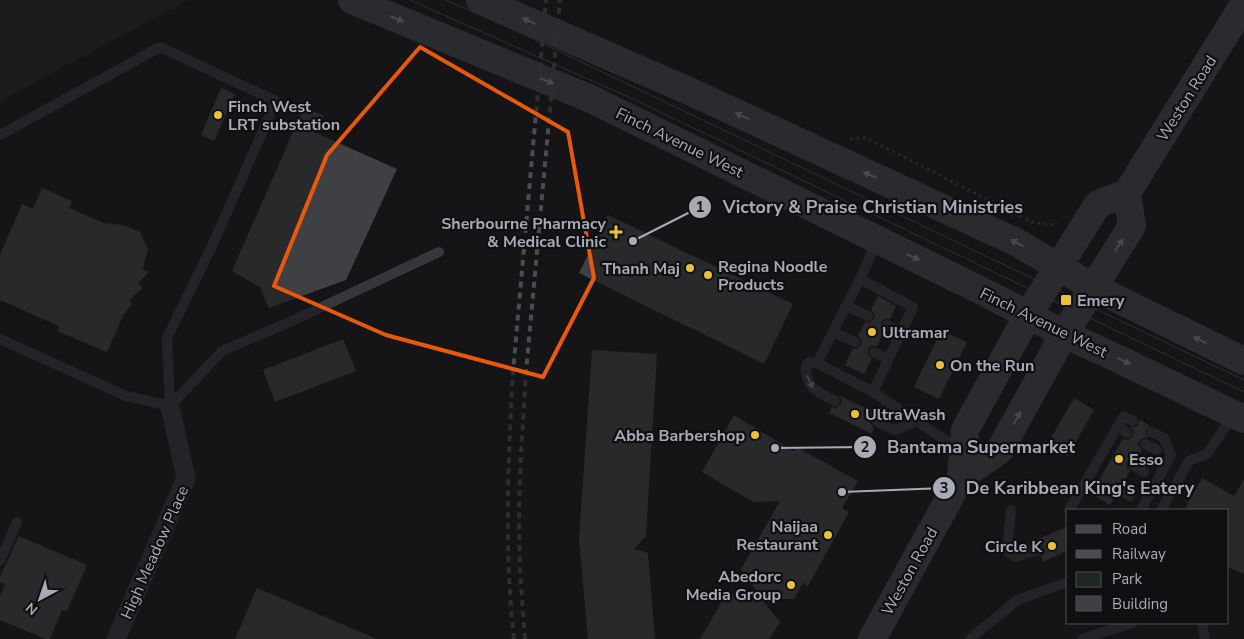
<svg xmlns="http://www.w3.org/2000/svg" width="1244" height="639" viewBox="0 0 1244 639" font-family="'Nunito Sans',sans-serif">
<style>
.green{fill:#1f2721}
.building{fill:#3f4044}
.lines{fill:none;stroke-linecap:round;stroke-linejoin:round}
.path{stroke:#3c3e43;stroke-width:3;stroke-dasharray:2.5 4;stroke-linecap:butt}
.lane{stroke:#36373c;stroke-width:10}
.street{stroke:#36373c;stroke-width:19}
.secondary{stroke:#44454c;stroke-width:28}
.tram{stroke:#4b4c53;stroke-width:1}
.rail{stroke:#4b4c53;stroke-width:4;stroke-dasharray:6 5;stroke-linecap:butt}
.oneway{fill:#858791}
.oneway2{fill:#75777f}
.marked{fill:none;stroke:#e8590c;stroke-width:4;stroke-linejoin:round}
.poi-dot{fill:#eac13a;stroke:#101012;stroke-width:2}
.labels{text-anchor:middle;stroke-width:4.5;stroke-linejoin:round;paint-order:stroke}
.street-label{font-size:16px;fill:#a8abb6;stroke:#101012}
.poi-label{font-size:16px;font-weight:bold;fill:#a8abb6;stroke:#101012;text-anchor:start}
.leader{fill:none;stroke:#a8abb6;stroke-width:2}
.callout-dot{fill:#a8abb6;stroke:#101012;stroke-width:2}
.mark-label{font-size:15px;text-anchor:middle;font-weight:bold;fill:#111}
.callout-label{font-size:18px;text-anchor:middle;font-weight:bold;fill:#a8abb6;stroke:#101012;stroke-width:4.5;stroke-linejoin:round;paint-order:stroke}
</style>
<rect width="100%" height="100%" fill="#151517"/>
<polygon class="green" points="0,0 188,0 0,101"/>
<g class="building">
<polygon points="221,88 235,94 214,141 201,135"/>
<polygon points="304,107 324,116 314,132 397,169 346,280 269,308 260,287 232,271"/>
<polygon points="42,188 72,201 69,208 104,223 123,225 140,232 148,249 143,269 149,272 138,283 143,288 129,300 132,304 123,316 107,352 57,331 59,326 0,300 0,255 22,204 33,209"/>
<polygon points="608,215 793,304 764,364 579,273"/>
<polygon points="878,296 896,306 890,319 884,319 881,322 881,328 884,331 877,346 871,346 868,349 868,355 872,358 864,374 845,365 853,348 856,349 861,345 862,341 858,336 865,322 869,323 874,319 875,315 871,310"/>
<polygon points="941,331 967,342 939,399 914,387"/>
<polygon points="343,339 356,371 275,402 263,370"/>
<polygon points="592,350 657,354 646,536 634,549 648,553 655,639 588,639 579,539"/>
<polygon points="838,395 880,415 876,415 871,419 870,423 874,428 872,434 829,413 832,407 836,408 841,404 842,400"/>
<polygon points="1074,398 1094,410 1068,456 1047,445"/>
<polygon points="734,415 793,451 798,448 858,481 842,508 849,512 808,586 803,583 794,599 762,599 741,569 780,501 753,502 702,472"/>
<polygon points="1140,420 1150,426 1145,432 1149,438 1144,437 1139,441 1138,445 1142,450 1137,459 1130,459 1127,462 1127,468 1130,471 1123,483 1116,483 1113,486 1113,492 1116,495 1110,505 1091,494 1123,439 1127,440 1132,437 1134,433 1131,427 1137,427"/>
<polygon points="1202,478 1234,496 1244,479 1244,574 1228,567 1228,510 1184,510"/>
<polygon points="1068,526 1068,550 1043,562 1041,556 1045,552 1044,548 1040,543 1035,544 1034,541"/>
<polygon points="19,536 87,565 67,611 62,610 50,639 46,639 0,620 0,597 5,584 0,582 0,577"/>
<polygon points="257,588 377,639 235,639"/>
<polygon points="727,593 762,600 780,622 769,639 700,639"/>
</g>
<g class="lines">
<polyline class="path" points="850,139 866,138 1034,223 1056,225 1057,223"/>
<g class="lane">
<polyline points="0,135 160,47 276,101 212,246 167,338 170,406"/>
<polyline points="877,241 860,279 913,307 873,392 960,450"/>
<polyline points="846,306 868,316"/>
<polyline points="887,325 901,332"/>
<polyline points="833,332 855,342"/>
<polyline points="0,339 126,396 170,406"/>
<polyline points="874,352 888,359"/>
<polyline points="817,363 860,279"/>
<path d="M835,401C818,393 804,386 806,365L809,362L817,363L873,392"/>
<polyline points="170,406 222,351 294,320 439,252"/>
<polyline points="877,422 895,430 917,421"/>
<polyline points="1118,427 1127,433"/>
<polyline points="1145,444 1157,450"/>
<polyline points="1133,465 1144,472"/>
<polyline points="1119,489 1130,496"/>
<polyline points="1011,510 1007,551 1015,557 1038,550"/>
<polyline points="1069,510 1124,416 1133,421"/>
<polyline points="1141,510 1171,455 1164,438 1152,432"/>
<polyline points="1161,510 1189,461 1207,454 1233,415"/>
<polyline points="0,561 17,522"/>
<polyline points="1202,623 1205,639"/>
<polyline points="970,639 1017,600 1068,582"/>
<polyline points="1082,639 1132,623"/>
</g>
<polyline class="street" points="116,639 186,478 170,406"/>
<g class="secondary">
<polyline points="352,0 591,99 992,296 1064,334 1110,355 1244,419"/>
<polyline points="480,0 689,91 1016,242 1093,287 1244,361"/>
<polyline points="961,477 1000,450 1064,334 1132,226 1127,193"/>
<polyline points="872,639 961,477 965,430 1028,315 1098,204 1127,193 1244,4"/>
</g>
<g class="tram">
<polyline points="410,0 633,99 1244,392"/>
<polyline points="446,0 514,30 636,88 1244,380"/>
</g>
<g class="rail">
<path d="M514,639C504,550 508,461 513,372L546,0"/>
<polyline points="525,639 520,572 519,509 521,453 526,372 560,0"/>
</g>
</g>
<defs><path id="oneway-solid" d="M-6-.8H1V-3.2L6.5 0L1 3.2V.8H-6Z" transform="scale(1.25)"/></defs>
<g class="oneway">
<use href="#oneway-solid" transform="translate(397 19) rotate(22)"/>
<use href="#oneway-solid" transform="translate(529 21) rotate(-156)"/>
<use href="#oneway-solid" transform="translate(547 81) rotate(22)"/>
<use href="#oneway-solid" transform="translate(742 116) rotate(-155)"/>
<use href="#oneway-solid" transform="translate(870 175) rotate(-156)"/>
<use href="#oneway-solid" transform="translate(1017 243) rotate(-153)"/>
<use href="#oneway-solid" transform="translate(1119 245) rotate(-57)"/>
<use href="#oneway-solid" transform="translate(913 257) rotate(26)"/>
<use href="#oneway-solid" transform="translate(1200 340) rotate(-154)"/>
<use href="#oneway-solid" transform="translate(1124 361) rotate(26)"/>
<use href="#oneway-solid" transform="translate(1017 418) rotate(-61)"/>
</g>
<use class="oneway2" href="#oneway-solid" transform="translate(810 382) rotate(64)"/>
<path d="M0 0H1244V639H0ZM420,47L568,132L594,278L543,377L386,335L274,286L327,155Z" fill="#151517" fill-opacity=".55" fill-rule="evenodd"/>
<path class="marked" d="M420,47L568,132L594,278L543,377L386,335L274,286L327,155Z"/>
<g class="poi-dot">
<circle cx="218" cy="115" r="5"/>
<path d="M613.5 224.5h5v5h5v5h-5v5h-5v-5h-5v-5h5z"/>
<circle cx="690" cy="268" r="5"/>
<circle cx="708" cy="275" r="5"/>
<rect x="1060" y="294" width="12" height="12" rx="2.5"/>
<circle cx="872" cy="332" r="5"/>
<circle cx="940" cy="365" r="5"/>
<circle cx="855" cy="414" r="5"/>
<circle cx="755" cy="435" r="5"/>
<circle cx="1119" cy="459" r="5"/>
<circle cx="828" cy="535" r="5"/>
<circle cx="1052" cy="546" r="5"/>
<circle cx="791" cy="585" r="5"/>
</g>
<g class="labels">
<g class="street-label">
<text transform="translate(1186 98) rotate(-58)" y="6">Weston Road</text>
<text transform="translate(680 142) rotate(26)" y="6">Finch Avenue West</text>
<text transform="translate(1044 322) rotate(26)" y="6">Finch Avenue West</text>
<text transform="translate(154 552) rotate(-66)" y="6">High Meadow Place</text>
<text transform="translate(909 571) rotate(-61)" y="6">Weston Road</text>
</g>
<g class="poi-label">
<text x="228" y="112">Finch West<tspan x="228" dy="18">LRT substation</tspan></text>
<text x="606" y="229" text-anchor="end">Sherbourne Pharmacy<tspan x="606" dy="18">&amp; Medical Clinic</tspan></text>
<text x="718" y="272">Regina Noodle<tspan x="718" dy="18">Products</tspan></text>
<text x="680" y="274" text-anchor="end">Thanh Maj</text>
<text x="1077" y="306">Emery</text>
<text x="882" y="338">Ultramar</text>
<text x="950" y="371">On the Run</text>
<text x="865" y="420">UltraWash</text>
<text x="745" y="441" text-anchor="end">Abba Barbershop</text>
<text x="1129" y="465">Esso</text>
<text x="818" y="532" text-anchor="end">Naijaa<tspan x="818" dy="18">Restaurant</tspan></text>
<text x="1042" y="552" text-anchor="end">Circle K</text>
<text x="781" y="582" text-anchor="end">Abedorc<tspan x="781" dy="18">Media Group</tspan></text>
</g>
</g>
<path class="leader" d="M633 241L700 207M775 448L865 447M842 492L944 488"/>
<g class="callout-dot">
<circle cx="633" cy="241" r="5"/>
<circle cx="775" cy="448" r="5"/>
<circle cx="842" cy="492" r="5"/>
<circle cx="700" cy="207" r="12"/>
<circle cx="865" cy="447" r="12"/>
<circle cx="944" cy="488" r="12"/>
</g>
<g class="mark-label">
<text x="700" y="212">1</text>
<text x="865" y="452">2</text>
<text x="944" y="493">3</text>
</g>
<g class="callout-label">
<text x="873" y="213">Victory &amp; Praise Christian Ministries</text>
<text x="981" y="453">Bantama Supermarket</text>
<text x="1080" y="494">De Karibbean King's Eatery</text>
</g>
<rect x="1066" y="509" width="162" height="115" fill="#101012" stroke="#4d4e54"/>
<rect x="1076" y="525" width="25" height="8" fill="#44454c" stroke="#4d4e54"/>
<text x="1112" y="534" font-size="15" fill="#a8abb6">Road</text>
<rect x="1076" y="550" width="25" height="8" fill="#4b4c53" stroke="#4d4e54"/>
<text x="1112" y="559" font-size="15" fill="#a8abb6">Railway</text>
<rect x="1076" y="572" width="25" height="15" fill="#1f2721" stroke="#4d4e54"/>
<text x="1112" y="584" font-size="15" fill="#a8abb6">Park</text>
<rect x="1076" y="596" width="25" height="15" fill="#3f4044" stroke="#4d4e54"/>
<text x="1112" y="609" font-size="15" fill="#a8abb6">Building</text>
<g transform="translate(40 599) rotate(220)" stroke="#101012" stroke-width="4" paint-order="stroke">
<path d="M0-4L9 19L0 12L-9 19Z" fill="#a8abb6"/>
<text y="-8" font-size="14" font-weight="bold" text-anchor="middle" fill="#a8abb6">N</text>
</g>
</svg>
